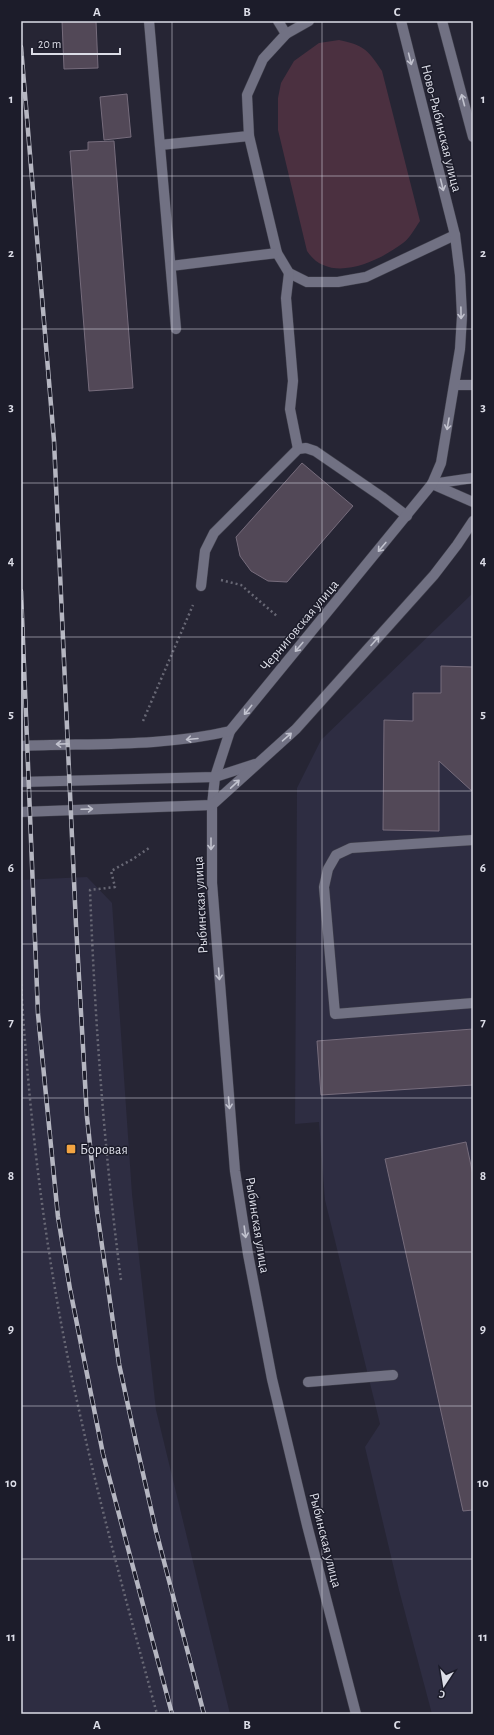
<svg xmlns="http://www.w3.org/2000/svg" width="494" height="1735" viewBox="0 0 494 1735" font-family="'Alegreya Sans',sans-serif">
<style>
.built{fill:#2e2d42}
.green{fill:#4b3040}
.building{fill:#524857;stroke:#766c7c}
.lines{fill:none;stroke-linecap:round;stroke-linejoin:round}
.lane-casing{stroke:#40404c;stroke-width:11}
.street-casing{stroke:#40404c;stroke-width:11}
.secondary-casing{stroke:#40404c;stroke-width:11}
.path{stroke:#686875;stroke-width:2.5;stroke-dasharray:2 3;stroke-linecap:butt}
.lane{stroke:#717183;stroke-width:10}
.street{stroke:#717183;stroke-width:10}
.secondary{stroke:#717183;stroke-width:10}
.rail-casing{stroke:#b5b6c1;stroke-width:4.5}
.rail{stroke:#1c1c2a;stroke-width:3;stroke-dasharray:9;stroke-linecap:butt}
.oneway{stroke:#c1c2ce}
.grid{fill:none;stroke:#dcdde7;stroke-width:1;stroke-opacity:0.55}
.poi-dot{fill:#f3a442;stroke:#1c1c2a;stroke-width:1.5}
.labels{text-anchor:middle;stroke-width:3;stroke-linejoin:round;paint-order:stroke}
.street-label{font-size:14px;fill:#dcdde7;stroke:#1c1c2a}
.poi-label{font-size:14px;fill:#dcdde7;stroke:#1c1c2a;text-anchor:start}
.neatline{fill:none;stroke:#dcdde7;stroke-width:1.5}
.grid-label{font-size:13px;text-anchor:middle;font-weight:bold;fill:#dcdde7}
</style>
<rect width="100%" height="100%" fill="#262534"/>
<g class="built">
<polygon points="473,593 473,1714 432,1714 399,1590 365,1447 380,1424 325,1200 319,1122 295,1124 297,788 321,740"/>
<polygon points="87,877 112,903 132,1194 156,1410 230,1714 21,1714 21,880"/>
</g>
<path class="green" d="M339,40C364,45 368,50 382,71L420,221C415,228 410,238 403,243C378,262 329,285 307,251L278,130V98L281,83L294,61L319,43Z"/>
<g class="building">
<polygon points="62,21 96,21 98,68 64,69"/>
<polygon points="127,94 131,137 104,140 100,97"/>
<polygon points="114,141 133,388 89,391 70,151 88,150 88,142"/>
<polygon points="302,463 353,506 287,582 268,581 251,571 240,556 236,537"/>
<polygon points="441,666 473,667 473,792 439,761 439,831 383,830 384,720 413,721 413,693 441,693"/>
<polygon points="473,1029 473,1085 321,1095 317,1041"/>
<polygon points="466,1142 473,1175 473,1510 463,1511 385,1159"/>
</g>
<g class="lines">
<defs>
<g id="lane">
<polyline points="149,21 176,329"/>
<polyline points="278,21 286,34"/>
<polyline points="309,21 286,34 263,59 247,95 249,136 277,253 289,273 307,282 338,282 366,277 455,235"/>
<polyline points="160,145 249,136"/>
<polyline points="171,266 277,253"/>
<polyline points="289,273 286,298 293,381 290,409 298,449"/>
<polyline points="201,586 205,551 214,533 298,449 306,448 315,451 382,497 407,516"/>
<polyline points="473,840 351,848 336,855 328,869 324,887 335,1014 473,1003"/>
<polyline points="308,1382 393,1375"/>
</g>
<polyline id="street" points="455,385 473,385"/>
<g id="secondary">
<polyline points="442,21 473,137"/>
<polyline points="432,484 473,502"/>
<polyline points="432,484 473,478"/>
<polyline points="230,731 215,777 212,805 212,883 235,1171 248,1254 272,1379 307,1525 356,1714"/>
<path d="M21,746C90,743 162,747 230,731L432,484L441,463L460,349L462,316L460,275L455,235L401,21"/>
<polyline points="21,782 215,777 255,764"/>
<polyline points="21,812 212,805 296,729 434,575 457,545 473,521"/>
</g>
</defs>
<use href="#lane" class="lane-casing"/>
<use href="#street" class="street-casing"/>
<use href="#secondary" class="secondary-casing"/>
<g class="path">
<polyline points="221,580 241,585 278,617"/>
<polyline points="143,721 193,605"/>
<path d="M21,984C29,1114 44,1245 71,1373C95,1488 126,1601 157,1714"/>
<path d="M121,1280C104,1150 95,1021 90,890L115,887L111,871L133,859L149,848"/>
</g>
<use href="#lane" class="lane"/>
<use href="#street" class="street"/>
<use href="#secondary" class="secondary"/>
<defs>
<g id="rail">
<polyline points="21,47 54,441 76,925 87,1117 97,1211 119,1364 137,1447 156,1531 204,1714"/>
<polyline points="21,591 38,1014 58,1217 70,1289 103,1454 172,1714"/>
</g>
</defs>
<use href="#rail" class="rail-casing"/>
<use href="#rail" class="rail"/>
</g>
<defs><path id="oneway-shaft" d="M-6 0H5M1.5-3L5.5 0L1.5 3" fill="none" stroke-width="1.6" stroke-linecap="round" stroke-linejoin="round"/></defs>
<g class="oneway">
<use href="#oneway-shaft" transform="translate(410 59) rotate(76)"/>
<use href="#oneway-shaft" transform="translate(463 100) rotate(-105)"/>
<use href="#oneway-shaft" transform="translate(442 185) rotate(76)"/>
<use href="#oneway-shaft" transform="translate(461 313) rotate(89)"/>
<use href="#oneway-shaft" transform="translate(448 424) rotate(100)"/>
<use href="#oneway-shaft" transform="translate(382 547) rotate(130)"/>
<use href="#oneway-shaft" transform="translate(375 641) rotate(-48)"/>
<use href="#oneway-shaft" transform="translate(299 647) rotate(130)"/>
<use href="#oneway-shaft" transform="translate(248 710) rotate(129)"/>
<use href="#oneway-shaft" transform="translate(287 737) rotate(-41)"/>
<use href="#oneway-shaft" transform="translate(192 739) rotate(175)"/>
<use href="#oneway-shaft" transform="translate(62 744) rotate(178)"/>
<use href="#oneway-shaft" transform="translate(235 784) rotate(-43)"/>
<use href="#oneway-shaft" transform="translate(87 809) rotate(-2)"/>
<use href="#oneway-shaft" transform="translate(211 844) rotate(90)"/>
<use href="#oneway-shaft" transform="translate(219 974) rotate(86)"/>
<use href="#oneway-shaft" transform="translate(229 1103) rotate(85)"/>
<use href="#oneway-shaft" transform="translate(245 1232) rotate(82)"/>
</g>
<path class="grid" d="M172,21V1714M322,21V1714M21,176H473M21,329H473M21,483H473M21,637H473M21,791H473M21,944H473M21,1098H473M21,1252H473M21,1406H473M21,1559H473"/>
<rect class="poi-dot" x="66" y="1144" width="10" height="10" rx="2"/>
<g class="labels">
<g class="street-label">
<text transform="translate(442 128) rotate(76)" y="5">Ново-Рыбинская улица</text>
<text transform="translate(299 625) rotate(-50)" y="5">Черниговская улица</text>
<text transform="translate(200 905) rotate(-93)" y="5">Рыбинская улица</text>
<text transform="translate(258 1225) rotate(81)" y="5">Рыбинская улица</text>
<text transform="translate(326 1540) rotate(76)" y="5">Рыбинская улица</text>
</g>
<g class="poi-label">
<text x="80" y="1154">Боровая</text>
</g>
</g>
<rect width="494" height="1735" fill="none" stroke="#1c1c2a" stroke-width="44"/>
<g transform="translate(444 1685) rotate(192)" stroke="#1c1c2a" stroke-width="3" paint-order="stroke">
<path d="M0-3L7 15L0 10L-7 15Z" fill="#dcdde7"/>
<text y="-6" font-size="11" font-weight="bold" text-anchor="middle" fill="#dcdde7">С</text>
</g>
<path d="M32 48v6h88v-6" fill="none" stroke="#dcdde7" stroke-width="2"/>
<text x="38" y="48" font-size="12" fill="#dcdde7" stroke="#1c1c2a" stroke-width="3" paint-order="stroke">20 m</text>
<rect x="22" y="22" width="450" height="1691" class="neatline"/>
<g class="grid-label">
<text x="97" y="16">A</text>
<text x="247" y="16">B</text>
<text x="397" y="16">C</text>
<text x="11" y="103">1</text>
<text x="483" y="103">1</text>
<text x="11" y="257">2</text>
<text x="483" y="257">2</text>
<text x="11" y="411">3</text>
<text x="483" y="411">3</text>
<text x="11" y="565">4</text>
<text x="483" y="565">4</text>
<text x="11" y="718">5</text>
<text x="483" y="718">5</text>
<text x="11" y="872">6</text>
<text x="483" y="872">6</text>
<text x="11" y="1026">7</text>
<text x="483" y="1026">7</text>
<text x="11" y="1180">8</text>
<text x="483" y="1180">8</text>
<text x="11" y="1333">9</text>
<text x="483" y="1333">9</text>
<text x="11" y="1487">10</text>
<text x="483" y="1487">10</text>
<text x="11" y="1641">11</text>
<text x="483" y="1641">11</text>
<text x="97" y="1729">A</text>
<text x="247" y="1729">B</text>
<text x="397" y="1729">C</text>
</g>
</svg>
